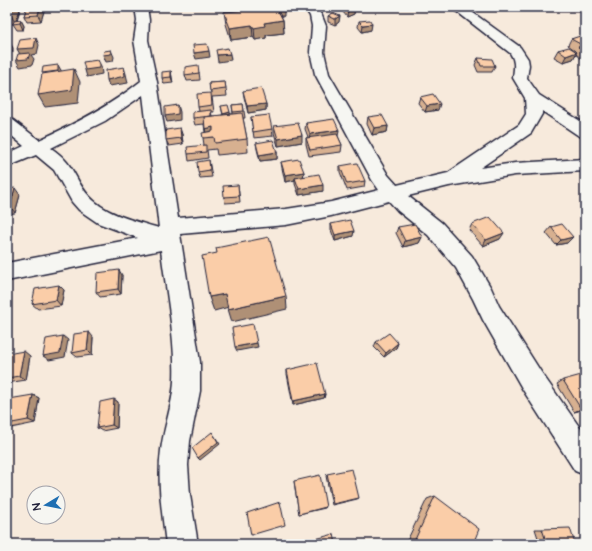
<svg xmlns="http://www.w3.org/2000/svg" width="592" height="551" viewBox="0 0 592 551" font-family="'Architects Daughter',sans-serif">
<style>
.lines{fill:none;stroke-linecap:round;stroke-linejoin:round}
.street-casing{stroke:#22223b;stroke-width:3}
.street{fill:#f6f6f2;fill-rule:evenodd}
.wall{fill:#d7b090;stroke:#22223b}
.shaded-wall{fill:#af9076;stroke:#22223b}
.building{fill:#facda8;stroke:#22223b}
</style>
<rect width="100%" height="100%" fill="#f7eadc"/>
<filter id="ink" filterUnits="userSpaceOnUse"><feTurbulence type="fractalNoise" baseFrequency=".025" numOctaves="2"/><feDisplacementMap in="SourceGraphic" scale="8" xChannelSelector="R" yChannelSelector="G"/><feConvolveMatrix kernelMatrix="1 2 1 2 8 2 1 2 1" color-interpolation-filters="sRGB"/></filter>
<g filter="url(#ink)">
<g class="lines">
<defs>
<path id="street" d="M135,7H147L149,20L148,40L157,82L178,218L286,209L331,202L379,190L372,180L315,74L310,52L312,26L310,16L304,7H316L322,16L326,26L324,52L329,74L388,175L397,185L448,173L519,125L526,114L525,98L513,78C514,68 516,62 510,53L451,7H465L520,47L528,59L529,65L527,78L539,95L585,124V137L579,136L542,111V114L531,133L480,168L515,163L585,159V171L515,175L449,186L408,196L442,223L472,256L491,288L499,306L541,372L585,435V475L575,471L523,390L483,320L473,299L456,268L428,235L398,211L389,201L331,216L286,225L180,234L200,362V391L190,441L188,465L190,495L198,544H166C162,513 157,481 161,450C164,426 173,404 174,381C176,340 166,291 161,250L7,281V263L138,238L98,223L79,210L72,202L54,170L36,155L7,167V154L24,146L7,132V119L13,120L39,140C75,124 110,106 141,81L134,40L137,20ZM143,95L159,228C136,221 106,215 89,196C73,178 75,164 51,148L105,121Z"/>
</defs>
<use href="#street" class="street-casing"/>
<use href="#street" class="street"/>
</g>
<g class="wall">
<polygon points="7,7 21,7 17,20 21,20 24,26 23,30 17,30 13,24 7,24"/>
<polygon points="27,7 42,7 44,11 41,21 27,22 24,16"/>
<polygon points="245,7 258,8 284,16 281,16 283,20 284,33 266,35 266,38 255,40 253,37 231,40 226,24 224,12 245,10"/>
<polygon points="344,7 354,7 354,14 347,17 343,12"/>
<polygon points="333,13 339,22 335,25 328,22 328,16"/>
<polygon points="359,21 371,30 362,32 358,27"/>
<polygon points="585,36 585,60 583,60 576,54 573,59 563,62 554,57 558,50 576,52 576,51 568,45 571,39"/>
<polygon points="478,58 495,66 492,72 478,72 475,65"/>
<polygon points="171,71 172,78 173,83 164,84 162,78"/>
<polygon points="199,72 200,80 187,81 185,75"/>
<polygon points="225,82 227,96 212,97 214,112 211,112 212,116 223,115 221,106 231,114 233,114 232,105 243,104 245,118 243,118 247,139 248,152 217,155 216,149 207,150 208,158 189,161 188,154 204,145 203,138 205,132 204,124 195,125 193,118 199,111 198,107 211,93 209,83"/>
<polygon points="243,91 266,104 266,110 248,113 244,97"/>
<polygon points="420,97 438,110 425,112 418,103"/>
<polygon points="251,117 272,129 273,136 254,138"/>
<polygon points="368,117 388,126 387,132 372,135 367,124"/>
<polygon points="306,123 338,136 342,145 341,152 309,156 306,144 306,138 308,137 305,129"/>
<polygon points="274,126 302,142 278,146 274,133"/>
<polygon points="182,134 183,144 169,146 166,140"/>
<polygon points="256,143 277,152 277,159 260,161 257,149"/>
<polygon points="209,160 212,177 200,178 198,172"/>
<polygon points="281,162 304,172 303,177 323,191 299,195 295,184 295,180 285,182 282,168"/>
<polygon points="340,166 365,181 364,187 347,190 340,172"/>
<polygon points="238,185 240,202 225,203 224,197"/>
<polygon points="7,189 20,195 15,213 7,214"/>
<polygon points="331,224 353,236 335,241 331,230"/>
<polygon points="472,224 500,239 483,246 469,230"/>
<polygon points="398,227 422,237 419,243 403,247 396,233"/>
<polygon points="551,227 567,243 556,245 546,233"/>
<polygon points="122,275 121,294 100,297 96,292"/>
<polygon points="64,290 61,306 38,309 32,304"/>
<polygon points="93,337 92,355 77,357 72,353"/>
<polygon points="376,342 398,343 396,348 384,357 374,347"/>
<polygon points="7,354 30,356 26,380 7,383"/>
<polygon points="287,370 325,394 324,398 293,405 287,374"/>
<polygon points="563,380 585,409 574,412 557,384"/>
<polygon points="33,395 39,398 35,423 11,428 7,426 7,409"/>
<polygon points="114,399 118,402 117,428 102,431 97,428"/>
<polygon points="327,474 359,498 357,499 332,505 326,476"/>
<polygon points="294,481 326,507 325,508 299,514"/>
<polygon points="435,496 473,544 407,544 406,543 427,499"/>
<polygon points="535,529 542,529 575,544 540,544"/>
</g>
<g class="shaded-wall">
<polygon points="11,7 21,7 15,23 9,11"/>
<polygon points="40,7 42,7 44,11 41,21 38,15"/>
<polygon points="89,7 99,7 99,10 90,11"/>
<polygon points="355,7 354,14 347,17 348,10"/>
<polygon points="284,9 284,16 270,17 270,11"/>
<polygon points="340,16 339,22 335,25 335,19"/>
<polygon points="21,20 24,26 23,30 20,23"/>
<polygon points="283,20 284,33 266,35 266,38 255,40 254,28 264,23"/>
<polygon points="372,24 371,30 362,32 363,25"/>
<polygon points="252,25 253,37 231,40 230,28"/>
<polygon points="36,38 39,45 37,54 31,55 34,59 32,65 20,67 16,60 21,56 17,49"/>
<polygon points="9,41 13,48 13,52 7,53 7,46"/>
<polygon points="111,50 114,57 113,61 106,62 103,55"/>
<polygon points="209,51 210,57 196,59 194,53"/>
<polygon points="577,52 573,59 563,62 566,56"/>
<polygon points="230,54 231,60 218,62 217,55"/>
<polygon points="98,60 101,66 102,74 87,77 85,70"/>
<polygon points="58,65 62,72 46,82"/>
<polygon points="124,67 126,74 128,83 109,86 107,80"/>
<polygon points="74,69 80,82 78,103 45,107 38,95"/>
<polygon points="171,71 172,78 173,83 171,77"/>
<polygon points="266,104 266,110 248,113 247,106"/>
<polygon points="440,104 438,110 425,112 427,106"/>
<polygon points="178,105 180,112 180,120 167,122 165,116"/>
<polygon points="230,112 231,119 224,120 223,114"/>
<polygon points="388,126 387,132 372,135 374,128"/>
<polygon points="213,127 214,137 207,137 205,129"/>
<polygon points="180,128 182,134 183,144 181,138"/>
<polygon points="339,130 338,136 309,140 310,134"/>
<polygon points="302,135 302,142 278,146 278,139"/>
<polygon points="277,152 277,159 260,161 259,155"/>
<polygon points="304,172 303,179 295,178 295,180 285,182 285,175"/>
<polygon points="323,185 323,191 299,195 299,189"/>
<polygon points="15,188 20,195 15,213 10,206"/>
<polygon points="354,231 353,236 335,241 335,235"/>
<polygon points="504,233 500,239 483,246 486,240"/>
<polygon points="422,237 419,243 403,247 405,241"/>
<polygon points="573,237 567,243 556,245 561,240"/>
<polygon points="119,270 122,275 121,294 118,289"/>
<polygon points="59,285 64,290 61,306 56,300"/>
<polygon points="225,294 229,307 214,311 209,297"/>
<polygon points="286,296 287,309 232,322 228,309"/>
<polygon points="89,332 93,337 92,355 87,350"/>
<polygon points="63,336 68,340 65,357 49,360 43,356"/>
<polygon points="257,343 258,347 237,351 235,347"/>
<polygon points="398,343 396,348 384,357 386,353"/>
<polygon points="24,351 30,356 26,380 19,376"/>
<polygon points="325,394 324,398 293,405 293,401"/>
<polygon points="33,395 39,398 35,423 28,420"/>
<polygon points="114,399 118,402 117,428 112,425"/>
<polygon points="585,408 585,409 574,412 581,409"/>
<polygon points="212,432 220,444 200,460 198,458"/>
<rect x="89" y="542" width="6" height="2"/>
</g>
<g class="building">
<polygon points="7,7 11,7 9,11 7,12"/>
<polygon points="27,7 40,7 38,15 24,16"/>
<polygon points="245,7 257,7 258,8 267,7 276,7 283,20 264,23 265,26 254,28 252,25 230,28 224,12 246,10"/>
<polygon points="276,7 282,7 284,9 278,10"/>
<polygon points="345,7 355,7 348,10"/>
<polygon points="333,13 340,16 335,19 328,16"/>
<polygon points="21,20 20,23 13,24 14,21"/>
<polygon points="370,20 372,24 363,25 359,21"/>
<polygon points="583,35 585,36 585,52 578,47 584,46 571,39"/>
<polygon points="36,38 34,48 17,49 20,40"/>
<rect x="7" y="41" width="2" height="5"/>
<polygon points="207,44 209,51 194,53 193,45"/>
<polygon points="569,47 577,52 566,56 558,50"/>
<polygon points="228,48 230,54 217,55 216,50"/>
<polygon points="111,50 111,54 103,55 104,51"/>
<polygon points="30,53 28,59 16,60 18,54"/>
<polygon points="478,58 492,59 495,66 481,66"/>
<polygon points="98,60 99,68 85,70 83,62"/>
<polygon points="58,65 58,71 42,73 43,67"/>
<polygon points="198,65 199,73 185,75 185,67"/>
<polygon points="124,67 125,76 107,80 106,70"/>
<polygon points="74,69 72,90 38,95 42,74"/>
<polygon points="171,71 171,77 162,78 162,72"/>
<polygon points="225,82 226,89 210,91 209,83"/>
<polygon points="261,88 266,104 247,106 243,91"/>
<polygon points="211,93 212,105 198,107 197,94"/>
<polygon points="433,94 440,104 427,106 420,97"/>
<polygon points="243,104 244,111 233,112 232,105"/>
<polygon points="178,105 178,114 165,116 165,107"/>
<polygon points="228,105 230,112 223,114 221,106"/>
<polygon points="211,110 211,116 193,118 193,112"/>
<polygon points="242,113 247,139 215,143 214,137 203,138 202,133 213,131 213,127 205,129 204,117"/>
<polygon points="269,115 272,129 253,132 251,117"/>
<polygon points="382,115 388,126 374,128 368,117"/>
<polygon points="334,119 339,130 310,134 306,123"/>
<polygon points="298,123 302,135 278,139 274,126"/>
<polygon points="180,128 181,138 166,140 166,130"/>
<polygon points="337,134 342,145 310,150 306,138"/>
<polygon points="273,140 277,152 259,155 256,143"/>
<polygon points="206,145 206,152 188,154 187,147"/>
<polygon points="299,159 304,172 285,175 281,162"/>
<polygon points="209,160 210,170 198,172 197,162"/>
<polygon points="357,163 365,181 347,184 340,166"/>
<polygon points="319,174 323,185 299,189 295,178"/>
<polygon points="238,185 239,196 224,197 223,186"/>
<polygon points="15,188 10,206 7,207 7,189"/>
<polygon points="490,217 504,233 486,240 472,224"/>
<polygon points="350,220 354,231 335,235 331,224"/>
<polygon points="415,224 422,237 405,241 398,227"/>
<polygon points="562,224 573,237 561,240 551,227"/>
<polygon points="269,237 286,296 228,309 225,294 209,297 202,256 217,253 216,248"/>
<polygon points="119,270 118,289 96,292 97,273"/>
<polygon points="59,285 56,300 32,304 35,289"/>
<polygon points="253,324 257,343 235,347 232,328"/>
<polygon points="89,332 87,350 72,353 74,334"/>
<polygon points="389,333 398,343 386,353 376,342"/>
<polygon points="63,336 60,353 43,356 46,339"/>
<polygon points="24,351 19,376 7,378 7,354"/>
<polygon points="317,363 325,394 293,401 287,370"/>
<polygon points="585,374 585,408 581,409 563,380"/>
<polygon points="33,395 28,420 7,424 7,409 9,399"/>
<polygon points="114,399 112,425 97,428 100,402"/>
<polygon points="212,432 218,442 198,458 192,448"/>
<polygon points="352,469 359,498 333,504 327,474"/>
<polygon points="320,475 326,507 299,514 294,481"/>
<polygon points="435,496 479,529 473,544 413,544"/>
<polygon points="280,502 285,525 251,535 247,513"/>
<polygon points="570,528 575,544 547,544 542,529"/>
<polygon points="334,534 336,544 297,544"/>
<polygon points="89,542 89,544 81,544"/>
</g>
</g>
<rect width="592" height="551" fill="none" stroke="#f6f6f2" stroke-width="24"/>
<rect x="12" y="12" width="568" height="527" fill="none" stroke="#22223b" stroke-width="1.5" filter="url(#ink)"/>
<g transform="translate(46 505) rotate(260)"><circle r="19" fill="#f6f6f2" stroke="#a1a1a9"/>
<path d="M0-3L7 15L0 10L-7 15Z" fill="#1f6fb2"/>
<text y="-6" font-size="11" font-weight="bold" text-anchor="middle" fill="#22223b">N</text>
</g>
</svg>
